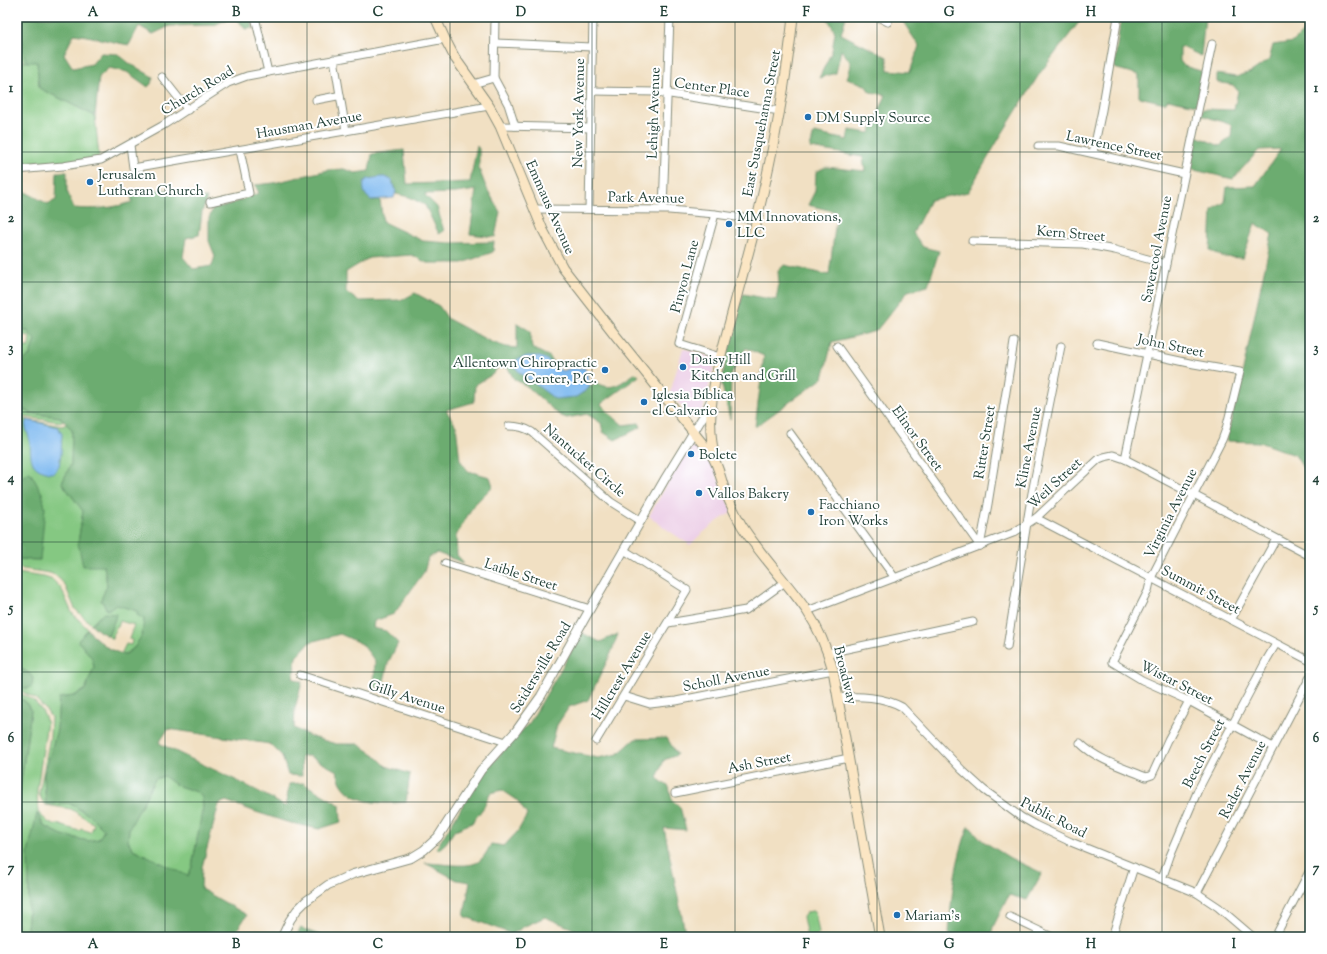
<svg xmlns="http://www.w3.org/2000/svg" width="1327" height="954" viewBox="0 0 1327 954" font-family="'Sorts Mill Goudy',serif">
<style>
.built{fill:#edd0e8}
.green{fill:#85c882;stroke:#52825b}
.forest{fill:#6cac70;stroke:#467452;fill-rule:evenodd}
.water{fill:#7eb9f0;stroke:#4e7b92}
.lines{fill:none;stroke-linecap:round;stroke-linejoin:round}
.minor-casing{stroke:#888e7c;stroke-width:9}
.tertiary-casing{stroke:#888e7c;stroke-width:10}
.secondary-casing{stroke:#888e7c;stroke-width:11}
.minor{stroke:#fff;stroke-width:7}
.tertiary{stroke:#fff;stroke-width:8}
.secondary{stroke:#fbe6c4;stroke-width:9}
.grid{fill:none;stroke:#1f3d34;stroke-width:1;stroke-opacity:0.55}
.poi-dot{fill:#1f6fb2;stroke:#fff;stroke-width:1.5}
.labels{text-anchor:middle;stroke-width:4;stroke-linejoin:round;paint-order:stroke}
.street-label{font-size:14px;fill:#1f3d34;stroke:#fff}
.poi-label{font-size:14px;fill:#1f3d34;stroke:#fff;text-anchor:start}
.neatline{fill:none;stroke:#1f3d34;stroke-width:1.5}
.grid-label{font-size:13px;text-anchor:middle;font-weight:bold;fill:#1f3d34}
</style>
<rect width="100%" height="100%" fill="#fff"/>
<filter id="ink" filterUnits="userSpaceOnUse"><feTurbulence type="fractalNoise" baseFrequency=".025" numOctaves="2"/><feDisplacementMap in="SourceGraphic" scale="8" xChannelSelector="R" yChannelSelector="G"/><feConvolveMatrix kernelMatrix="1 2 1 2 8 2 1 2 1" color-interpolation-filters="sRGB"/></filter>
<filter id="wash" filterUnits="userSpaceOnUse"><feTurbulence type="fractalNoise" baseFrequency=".012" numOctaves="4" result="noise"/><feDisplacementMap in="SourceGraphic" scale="16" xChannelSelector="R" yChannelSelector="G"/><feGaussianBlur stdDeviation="0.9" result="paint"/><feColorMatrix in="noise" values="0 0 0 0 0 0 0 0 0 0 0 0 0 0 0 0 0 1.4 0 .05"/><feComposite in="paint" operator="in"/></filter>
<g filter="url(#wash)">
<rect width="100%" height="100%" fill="#f1e0c3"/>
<g class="built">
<polygon points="683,348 716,359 703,409 701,414 694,417 689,415 670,393"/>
<polygon points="692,441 698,444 709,457 732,512 718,521 700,535 690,545 659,524 649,516"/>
</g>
<g class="green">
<polygon points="17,17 21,17 22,50 37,61 39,88 95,116 99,157 95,159 17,166 17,62 26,62 17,55"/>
<polygon points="17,331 28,331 35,340 30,355 17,367 17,347 29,347 30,336 17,334"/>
<polygon points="17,406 30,413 60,417 63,420 61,422 17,416"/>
<path d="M17,418L62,426L67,424L72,430L71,464L62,483L83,511L78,543L104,566L107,585L101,600L107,610L117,605L137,611L144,619C144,624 144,631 142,635C139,644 130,654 121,654L126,644L131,645L132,640L129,639L134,625L120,621L118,627H116L112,639L108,636L115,619L98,617L91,624L75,609L65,585L57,576L50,573L17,568V559L40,560L24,475L17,483Z"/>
<path d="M17,573L44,577L53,580L61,588L72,613L88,629L78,641L93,658L94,667L85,690L74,696L59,698L57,730L44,775L46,804L69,803L89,815L104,830L99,839L88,841L62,835L44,826L38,814L28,853L29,887L28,918L26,937H17V810L31,711L25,701L17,698V693C33,697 42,707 47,722L37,790L38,812L48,822L54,825L58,824C65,828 72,828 79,831L81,829L91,832L94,824L71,809L46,805L44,804L39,794L50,737L51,717L45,709L36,699L17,689V688H29L30,674L17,666Z"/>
<polygon points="164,776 176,785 197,792 202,797 203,807 192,867 188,877 133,849 128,841 129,829 155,779"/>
<polygon points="812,911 815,912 819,933 816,937 807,937 803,917 807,912"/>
</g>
<g class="forest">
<path d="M21,17H233L214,25L170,26L153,34L139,26L129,45C110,42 93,36 74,34L64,54L73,68L92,64L101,53L118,54L129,63L153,77L151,84L148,87L127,72L109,68L99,77L95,116L39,88L37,62H27L22,50Z"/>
<polygon points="236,17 249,17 253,28 245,29"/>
<path d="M827,17H846L841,34L887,57L888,70L910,72L919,46L902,20L903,17H1083L1040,73L1000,137L968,192L930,200L913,233L923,247L939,251L928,286L908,291L876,331L832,342L823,378L755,427L764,356L746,348L731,374L730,419L721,381L743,294L776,300L779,284L778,271L784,265L829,275L837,212L808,205L815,191L816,172L826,167L865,171L863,157L810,148L814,133L847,140L849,130L870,133L886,95L870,92L865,85L847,78C853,63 851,62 841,50L836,73L819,78L832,51L835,32Z"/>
<polygon points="1123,17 1205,17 1201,56 1182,47 1180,47 1180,61 1184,66 1204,72 1196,105 1168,99 1165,103 1139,97 1139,75 1114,68 1121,18"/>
<polygon points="1310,25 1310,479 1295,455 1259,442 1226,441 1239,389 1272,234 1255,223 1243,258 1224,257 1210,251 1212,210 1225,202 1227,187 1255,186 1281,149 1259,150 1233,179 1190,169 1196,136 1220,146 1231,137 1232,125 1201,115 1203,109 1234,110 1238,91 1233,85 1217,82 1217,74 1236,77 1251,72 1269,60 1273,45 1293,42"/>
<path d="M477,146L479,149V169L486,187L500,212L495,237L470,234L476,190L456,193L424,194L437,207L444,231L439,234L425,205L409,197L396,194L392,180L371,200H380L383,222L423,241L450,243L494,242L493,252L462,263H427L412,255L369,258L346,272V292L358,301L402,300L415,293L439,306L448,319L491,342L506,347L517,348V323L530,331L532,348L550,357L554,365C543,357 534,355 521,358L583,393L596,382C613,393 621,382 636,373L639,376L601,404L610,414L623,425L639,423L641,427L615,440L603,432L601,423L587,414L567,418L559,415L528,387L514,379L508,368L499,366L493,374L475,385L474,402L446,410L456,426L460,460L468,471L490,477L493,486L473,506L456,536L457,555L464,563L437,553L428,558L424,572L394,614L374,621L373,628L386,631L398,643L388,663L382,690L374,687L375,661L362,644L340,634L310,642L296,657L293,678L302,682L295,708L294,728L312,737L336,744H358L375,755L386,766L410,774L406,802C383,804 354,805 341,783C339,779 338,775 337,771L309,756H301L302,776L288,775L282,756L270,744L168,729L159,743C201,765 245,782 286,807L289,784L303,783L340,805L341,822L319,829L287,822L256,812L226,801L219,804L202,867L201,889L247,915L237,930L234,937H26L28,918L29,887L28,853L37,813L44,826L62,835L88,841L99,839L104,830L89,815L69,803L46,804L44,775L57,730L59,698L74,696L85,690L94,667L92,658L78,641L88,629L92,635L108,648L121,654H126L134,648L142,635L144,619L137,615V611L117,605L107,610L101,600L107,585L104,566H83L78,543L83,511L62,483L71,464L72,430L60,417L30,413L17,406V367L30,355L35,340L28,331H17V190L20,189L48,204L56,200L57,172H67V191L74,208C92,210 115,208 132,202L131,193L148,192L160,189L176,190L192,199L207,198L202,212L199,235L186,238L183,257L193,269L212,266L215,256L209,241V218L214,206L223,207L259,193L255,185L274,183L328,170L344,169L355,173L369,171L372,154L404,150L407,184L470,182ZM164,776L176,785L197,792L202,797L203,807L192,867L188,876L133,849L128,841L129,829L155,779Z"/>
<polygon points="30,472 42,493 45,508 40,560 17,559 17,483 24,475"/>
<polygon points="104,613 116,614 115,619 108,636 99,631 91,624"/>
<path d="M582,633L600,642L618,634L611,653L588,700L569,707L557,725L551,748L598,758L618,754L635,739L667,738L677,755L664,760L657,778L669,787L672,800L680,807L686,830L664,828L686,937H582L576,930L545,917L525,926L512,934L464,916L470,882L457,880L425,863C438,863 465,868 476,863C483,860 488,850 491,844L504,846L518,831L527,815L517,800L502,790L490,793L484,807L472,823L455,830L446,843L438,850L437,847L482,774L530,722Z"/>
<polygon points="17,666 30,674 33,678 32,686 29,688 17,688"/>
<polygon points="17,698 25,701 31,710 17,810"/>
<path d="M969,826L983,841L1010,858L1042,873L1027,900L1009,895L993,927L991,937H965L949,934C951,897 955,860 969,826Z"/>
<polygon points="300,928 325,937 297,937"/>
</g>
<g class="water">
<path d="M380,177H385L392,180L394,188L396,191L394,198L371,200C364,195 363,190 364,182L368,179Z"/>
<polygon points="527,356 537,356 546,359 562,371 572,368 585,368 590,384 588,389 576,397 555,399 519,372 514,365 516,360"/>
<path d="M27,420L58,427L62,434L61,454L59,466L55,472C50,474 48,473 43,471C29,467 31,454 30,442C29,436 26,430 25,424Z"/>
</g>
</g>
<g filter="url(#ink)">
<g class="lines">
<defs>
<g id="minor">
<polyline points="255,17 268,72"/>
<polyline points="878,17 888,22"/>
<polyline points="495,43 592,47"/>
<polyline points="334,59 346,131"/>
<polyline points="162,77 188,110"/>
<polyline points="494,78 508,104 515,126"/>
<polyline points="473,84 494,78 495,17"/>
<polyline points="592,91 657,92 780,111"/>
<polyline points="316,100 337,96 340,97"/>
<polyline points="500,126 590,128"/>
<polyline points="130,145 133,168 489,106"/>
<polyline points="1038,146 1059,146 1184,174"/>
<polyline points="1093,153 1102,110 1118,17"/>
<polyline points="17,170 63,166 101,160 162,126 228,83 247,76 445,39"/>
<polyline points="210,202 249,193 240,150"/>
<polyline points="535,209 669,210 715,214 757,220"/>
<polyline points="589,209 593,17"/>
<polyline points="663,209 670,17"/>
<polyline points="715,214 679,344 720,357"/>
<polyline points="972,241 1083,244 1115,250 1166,264"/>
<polyline points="1097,343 1194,364 1240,372 1226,429 1222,440 1151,578 1148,591 1112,662 1142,680 1189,701 1273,747"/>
<polyline points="837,346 980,546"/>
<path d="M509,426C518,426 524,427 532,432L611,502L641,521"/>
<polyline points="790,433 895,578"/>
<path d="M1125,459C1155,321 1182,182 1212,44"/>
<polyline points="1036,518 1310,661"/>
<polyline points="980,546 988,504 1014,342"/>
<polyline points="445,563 590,609"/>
<polyline points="807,611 1013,533 1036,518 1072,484 1099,459 1104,457 1113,455 1125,459 1310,556"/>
<polyline points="1231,620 1276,539"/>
<polyline points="668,623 746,610 785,582"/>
<polyline points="1007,647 1031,498 1061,346"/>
<polyline points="828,653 973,622"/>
<polyline points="300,675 506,742"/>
<polyline points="624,696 650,704 676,701 833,670"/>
<path d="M838,698C858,695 884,697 902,707L962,770L984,790L1021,817L1035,825L1071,842L1197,893L1218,907L1253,937"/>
<polyline points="596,741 687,590 624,550"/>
<path d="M1080,743C1097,760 1124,768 1146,777L1152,775L1168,740L1189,701"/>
<polyline points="675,793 849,758"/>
<polyline points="1162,879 1170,856 1198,790 1267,659 1276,644"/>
<polyline points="1197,893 1310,677"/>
<polyline points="1010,917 1052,937"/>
<polyline points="1112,937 1134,867"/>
<polyline points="1275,937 1310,870"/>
</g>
<polyline id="tertiary" points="282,937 290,920 297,910 306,901 328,885 353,874 411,858 424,850 438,837 481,770 516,731 541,696 590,609 666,477 704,415 711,400"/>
<g id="secondary">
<path d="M435,17L445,39L455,58L489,106L500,126L543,230L563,268L616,336L711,454C718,464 720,476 724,488C729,501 735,514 742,526C761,556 787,582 807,611C819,629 827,649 833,670L880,937"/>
<path d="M715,458C703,412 718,366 730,321C739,287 749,253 757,219C773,152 786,85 793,17"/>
</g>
</defs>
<use href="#minor" class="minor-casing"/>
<use href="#tertiary" class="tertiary-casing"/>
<use href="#secondary" class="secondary-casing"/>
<use href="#minor" class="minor"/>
<use href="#tertiary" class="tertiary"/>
<use href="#secondary" class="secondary"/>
</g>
</g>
<path class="grid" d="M165,17V937M307,17V937M450,17V937M592,17V937M735,17V937M877,17V937M1020,17V937M1162,17V937M17,152H1310M17,282H1310M17,412H1310M17,542H1310M17,672H1310M17,802H1310"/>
<g class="poi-dot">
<circle cx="808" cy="117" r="4"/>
<circle cx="90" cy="182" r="4"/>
<circle cx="729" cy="224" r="4"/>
<circle cx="683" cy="367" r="4"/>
<circle cx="605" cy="370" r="4"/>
<circle cx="644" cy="402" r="4"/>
<circle cx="691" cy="454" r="4"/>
<circle cx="699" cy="493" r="4"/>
<circle cx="811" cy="512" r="4"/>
<circle cx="897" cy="915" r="4"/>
</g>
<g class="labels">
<g class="street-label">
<text transform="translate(712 87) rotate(8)" y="5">Center Place</text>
<text transform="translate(197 90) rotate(-31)" y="5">Church Road</text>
<text transform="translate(578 113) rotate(-89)" y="5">New York Avenue</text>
<text transform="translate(653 113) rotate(-88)" y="5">Lehigh Avenue</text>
<text transform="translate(761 123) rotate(-79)" y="5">East Susquehanna Street</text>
<text transform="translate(309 124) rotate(-10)" y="5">Hausman Avenue</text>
<text transform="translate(1114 145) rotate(12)" y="5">Lawrence Street</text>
<text transform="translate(646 197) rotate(1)" y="5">Park Avenue</text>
<text transform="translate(551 207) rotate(66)" y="5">Emmaus Avenue</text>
<text transform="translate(1071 233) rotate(5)" y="5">Kern Street</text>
<text transform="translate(1156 249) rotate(-79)" y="5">Savercool Avenue</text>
<text transform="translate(684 276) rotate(-75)" y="5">Pinyon Lane</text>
<text transform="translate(1171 345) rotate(12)" y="5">John Street</text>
<text transform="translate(918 438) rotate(54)" y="5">Elinor Street</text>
<text transform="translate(984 442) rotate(-81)" y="5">Ritter Street</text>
<text transform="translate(1028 447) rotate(-79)" y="5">Kline Avenue</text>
<text transform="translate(585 460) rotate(41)" y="5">Nantucket Circle</text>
<text transform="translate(1054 483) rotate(-43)" y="5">Weil Street</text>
<text transform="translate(1170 513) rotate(-63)" y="5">Virginia Avenue</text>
<text transform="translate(521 574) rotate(18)" y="5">Laible Street</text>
<text transform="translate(1201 589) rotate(28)" y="5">Summit Street</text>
<text transform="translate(540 667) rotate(-59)" y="5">Seidersville Road</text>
<text transform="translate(621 675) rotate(-59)" y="5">Hillcrest Avenue</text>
<text transform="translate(846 675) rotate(76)" y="5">Broadway</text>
<text transform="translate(726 678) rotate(-11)" y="5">Scholl Avenue</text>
<text transform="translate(1177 682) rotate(27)" y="5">Wistar Street</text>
<text transform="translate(407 696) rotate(18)" y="5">Gilly Avenue</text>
<text transform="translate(1203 753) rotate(-63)" y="5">Beech Street</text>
<text transform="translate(759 762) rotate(-11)" y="5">Ash Street</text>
<text transform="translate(1242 779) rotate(-63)" y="5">Rader Avenue</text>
<text transform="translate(1054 817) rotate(27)" y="5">Public Road</text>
</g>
<g class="poi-label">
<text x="816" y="122">DM Supply Source</text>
<text x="98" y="179">Jerusalem<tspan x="98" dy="16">Lutheran Church</tspan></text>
<text x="737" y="221">MM Innovations,<tspan x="737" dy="16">LLC</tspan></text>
<text x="691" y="364">Daisy Hill<tspan x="691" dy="16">Kitchen and Grill</tspan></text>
<text x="597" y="367" text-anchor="end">Allentown Chiropractic<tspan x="597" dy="16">Center, P.C.</tspan></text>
<text x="652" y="399">Iglesia Bíblica<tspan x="652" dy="16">el Calvario</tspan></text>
<text x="699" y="459">Bolete</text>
<text x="707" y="498">Vallos Bakery</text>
<text x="819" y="509">Facchiano<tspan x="819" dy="16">Iron Works</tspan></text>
<text x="905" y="920">Mariam's</text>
</g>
</g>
<rect width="1327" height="954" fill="none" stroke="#fff" stroke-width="44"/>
<rect x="22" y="22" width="1283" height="910" class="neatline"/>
<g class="grid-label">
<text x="93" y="16">A</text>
<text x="236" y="16">B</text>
<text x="378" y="16">C</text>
<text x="521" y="16">D</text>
<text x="664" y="16">E</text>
<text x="806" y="16">F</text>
<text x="949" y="16">G</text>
<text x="1091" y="16">H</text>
<text x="1234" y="16">I</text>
<text x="11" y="92">1</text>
<text x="1316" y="92">1</text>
<text x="11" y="222">2</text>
<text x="1316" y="222">2</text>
<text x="11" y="352">3</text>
<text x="1316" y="352">3</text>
<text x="11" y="482">4</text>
<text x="1316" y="482">4</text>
<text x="11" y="612">5</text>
<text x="1316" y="612">5</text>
<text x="11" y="742">6</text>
<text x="1316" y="742">6</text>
<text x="11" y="872">7</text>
<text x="1316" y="872">7</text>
<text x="93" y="948">A</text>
<text x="236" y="948">B</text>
<text x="378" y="948">C</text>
<text x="521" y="948">D</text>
<text x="664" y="948">E</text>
<text x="806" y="948">F</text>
<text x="949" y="948">G</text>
<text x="1091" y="948">H</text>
<text x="1234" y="948">I</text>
</g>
</svg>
